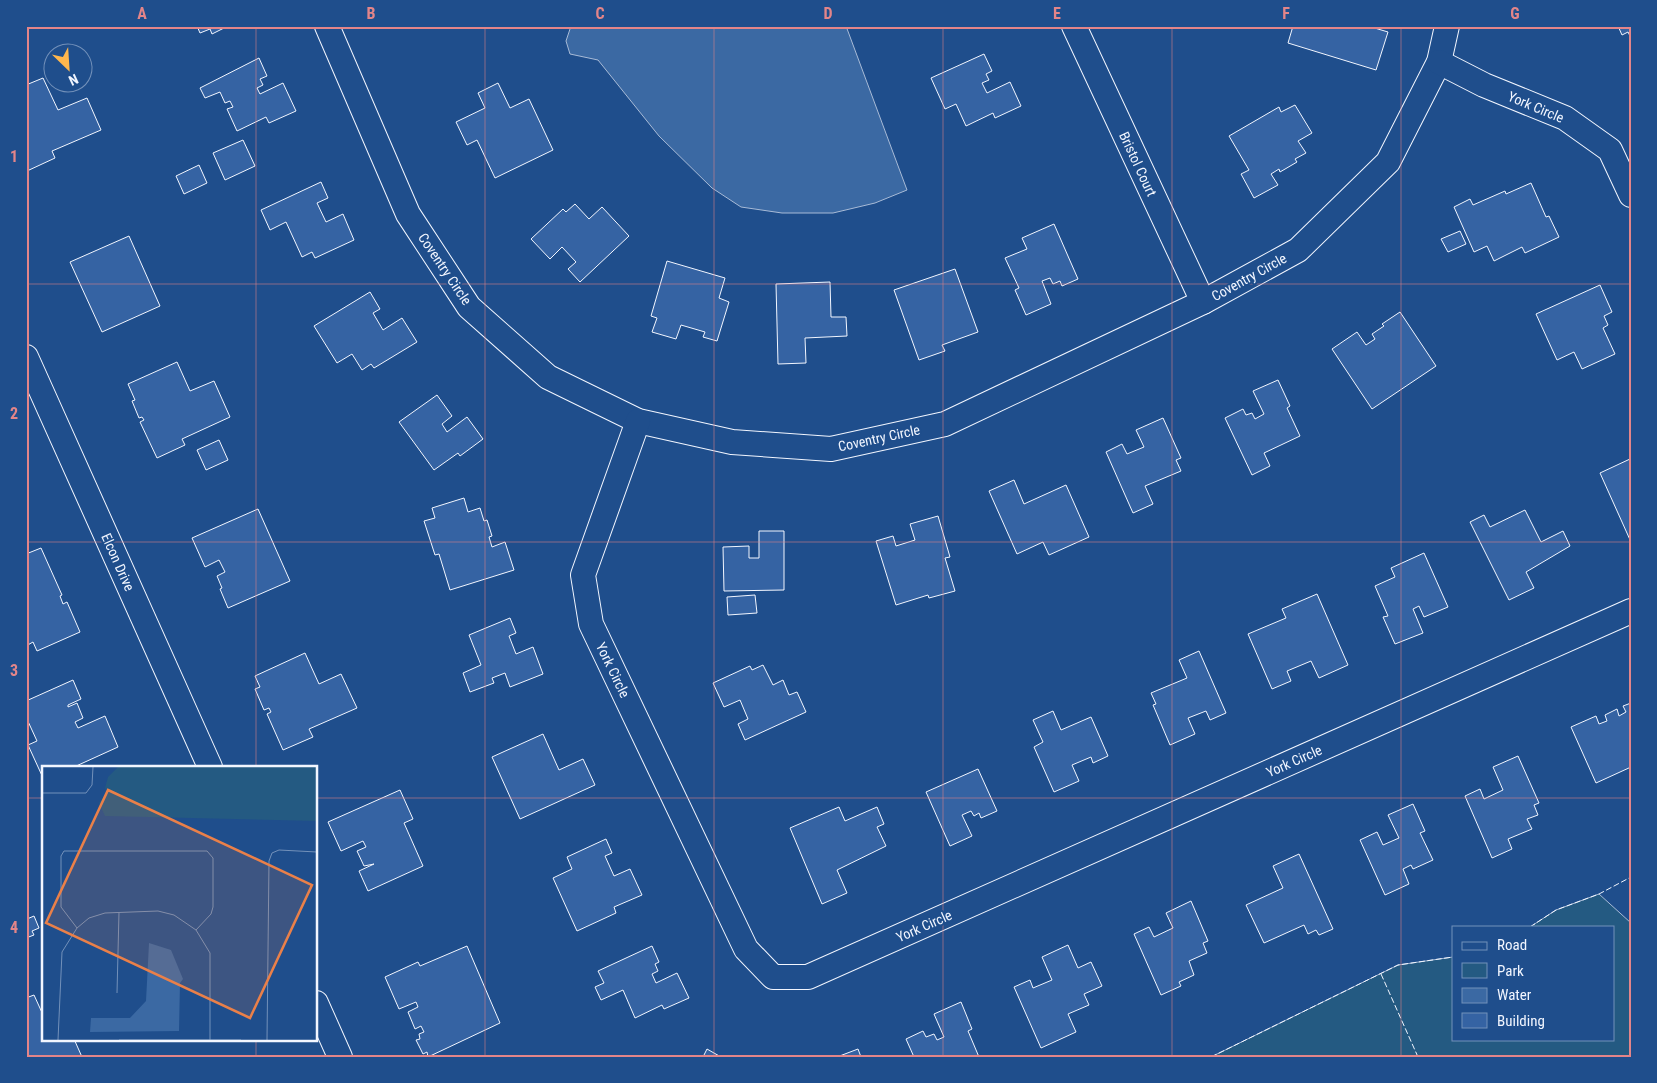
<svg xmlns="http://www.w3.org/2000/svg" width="1657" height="1083" viewBox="0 0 1657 1083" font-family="'Roboto Condensed',sans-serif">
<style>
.green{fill:#245a82;stroke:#a8bbd7}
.water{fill:#3b69a3;stroke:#a8bbd7}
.building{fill:#3563a3;stroke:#f2f6ff}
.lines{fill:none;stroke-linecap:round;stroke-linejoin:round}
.minor-casing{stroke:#f2f6ff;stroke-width:26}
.minor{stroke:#1f4e8c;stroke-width:24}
.fence{stroke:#f2f6ff;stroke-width:1;stroke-dasharray:6 2.5;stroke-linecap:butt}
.grid{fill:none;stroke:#e38589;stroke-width:1;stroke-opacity:0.55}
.labels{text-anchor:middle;stroke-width:4;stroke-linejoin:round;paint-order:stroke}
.street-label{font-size:14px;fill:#f2f6ff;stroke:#1f4e8c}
.inset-road{fill:none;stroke:#7391ba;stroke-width:1}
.view{fill:#ea8049;fill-opacity:0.15;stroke:#ea8049;stroke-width:2.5}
.inset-edge{fill:none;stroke:#f2f6ff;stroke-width:2.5}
.neatline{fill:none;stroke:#e38589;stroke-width:2}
.grid-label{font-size:16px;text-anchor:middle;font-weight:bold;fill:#e38589}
</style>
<rect width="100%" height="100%" fill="#1f4e8c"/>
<polygon class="green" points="1599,894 1631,923 1631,1057 1211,1057 1398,965 1453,957 1453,1039 1613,1039 1613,927 1530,927 1556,910"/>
<polygon class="water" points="571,26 846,26 907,190 875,203 833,213 782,213 741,207 712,188 659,136 598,60 570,54 566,41"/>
<g class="building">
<polygon points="197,26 228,26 212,34 210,29 200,33"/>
<polygon points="1293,26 1368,26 1388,32 1376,70 1288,43"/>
<polygon points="1618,26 1631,26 1631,38 1628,32 1622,35"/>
<polygon points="984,54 992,71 986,74 989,80 982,83 987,93 1010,82 1021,106 995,118 993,113 966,126 956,104 945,109 931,78"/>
<polygon points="259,58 267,76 260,79 263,85 257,88 260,94 283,83 296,111 269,123 266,117 237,131 227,109 233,107 230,101 225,103 220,92 205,98 200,88"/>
<polygon points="43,78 58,110 87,98 101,130 52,151 55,158 27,171 26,85"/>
<polygon points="498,83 510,108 529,99 553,150 495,178 477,140 467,145 456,122 485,108 478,93"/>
<polygon points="1295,105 1312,133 1298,141 1306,153 1295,159 1297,162 1280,172 1279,169 1271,174 1278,185 1254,198 1241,174 1249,170 1229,136 1279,107 1281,112"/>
<polygon points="243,140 255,166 225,180 213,153"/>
<polygon points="199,165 207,183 184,194 176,176"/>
<polygon points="321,182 328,198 317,203 326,222 343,214 354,240 315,258 312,252 302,257 286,222 270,230 261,210"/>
<polygon points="1531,183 1546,217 1549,216 1559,237 1525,253 1522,247 1494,261 1487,246 1474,252 1454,207 1470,199 1473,205 1505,191 1506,194"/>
<polygon points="575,204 589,219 602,207 629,236 580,282 568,269 576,262 562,247 550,259 531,239 563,209 566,212"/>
<polygon points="1054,224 1078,279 1062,286 1060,281 1053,284 1050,278 1042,281 1051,304 1026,315 1015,290 1019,288 1005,258 1027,249 1022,238"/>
<polygon points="1460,231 1466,244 1448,252 1441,239"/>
<polygon points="129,236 160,306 102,332 70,262"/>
<polygon points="667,261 725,278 719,298 729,302 717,341 703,337 705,332 681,325 676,339 652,332 657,318 651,316"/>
<polygon points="955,269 978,332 942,345 945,351 919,360 894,290"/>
<polygon points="830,282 831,317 846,317 847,336 805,338 806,363 778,364 776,284"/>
<polygon points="1600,285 1612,312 1604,316 1608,325 1603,328 1615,354 1582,369 1574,352 1557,360 1536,314"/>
<polygon points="370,292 380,309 373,313 383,330 402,318 417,342 374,368 371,364 362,370 352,354 337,363 314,326"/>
<polygon points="1400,312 1436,366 1372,409 1332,349 1357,332 1366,345 1375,339 1372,334 1384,326 1382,324"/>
<polygon points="177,362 190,391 214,381 230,417 182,439 185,445 157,458 140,422 144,420 142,417 139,418 132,401 135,400 128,384"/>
<polygon points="1278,380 1290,406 1287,408 1300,436 1264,453 1270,466 1252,475 1225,418 1243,409 1246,415 1252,413 1255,419 1264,414 1253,391"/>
<polygon points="437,395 452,416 442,424 447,432 467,417 483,439 460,456 458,453 434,470 399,422"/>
<polygon points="1163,418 1181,458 1176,460 1181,471 1145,486 1153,504 1133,513 1106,452 1122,444 1127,454 1144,447 1136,430"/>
<polygon points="219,440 228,460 206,470 197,450"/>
<polygon points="1630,459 1631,460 1631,542 1600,473"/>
<polygon points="1014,480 1024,504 1066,485 1089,537 1049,555 1043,542 1017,554 989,491"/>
<polygon points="464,498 468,512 480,508 484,521 487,520 492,536 489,537 492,547 505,542 514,570 450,590 439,554 435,555 424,521 435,518 432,508"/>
<polygon points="258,509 290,581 228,608 220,589 222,588 217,576 225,572 219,560 205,567 192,538"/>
<polygon points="1525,510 1541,542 1563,531 1570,546 1526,572 1534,588 1509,600 1470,522 1484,515 1490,527"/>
<polygon points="938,516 950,557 945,558 955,591 929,598 928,595 896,605 876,541 893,536 896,546 915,540 910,524"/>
<polygon points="759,531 784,531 784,590 724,591 723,547 749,546 749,558 759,558"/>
<polygon points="41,548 62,595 60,596 63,604 67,602 80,632 37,651 33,642 26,646 26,554"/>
<polygon points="1424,553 1448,607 1424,617 1419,606 1413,609 1423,633 1395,644 1383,617 1388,616 1375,586 1395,577 1391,568"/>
<polygon points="1317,594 1348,665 1319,678 1311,661 1287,671 1291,681 1272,689 1248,634 1286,618 1282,609"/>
<polygon points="755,595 757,613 728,615 727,597"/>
<polygon points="510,618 516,633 509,636 516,654 533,647 543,674 510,687 505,673 492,678 494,683 470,692 463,673 481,665 469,635"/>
<polygon points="1199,651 1226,713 1210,720 1206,711 1188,718 1195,734 1170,745 1153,705 1156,704 1151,693 1187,678 1179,660"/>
<polygon points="305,653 319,684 341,674 357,708 309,729 313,737 283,750 267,714 271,712 269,708 264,710 255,689 260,687 255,676"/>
<polygon points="763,665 773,685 783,680 789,695 797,692 806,712 745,740 738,724 748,719 740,700 724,707 713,683 750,666 752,670"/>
<polygon points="73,680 81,699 68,705 68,707 77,703 83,718 75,722 78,728 105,716 118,747 74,767 44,767 44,780 28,745 37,741 26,717 26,701"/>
<polygon points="1631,703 1631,767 1596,783 1571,727 1596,716 1599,724 1607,721 1605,715 1617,709 1619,716 1626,712 1623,706"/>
<polygon points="1053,711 1061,730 1091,717 1108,756 1093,763 1091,757 1072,765 1079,781 1054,792 1034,747 1043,742 1033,720"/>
<polygon points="543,734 559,770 583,759 595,785 520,819 492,757"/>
<polygon points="1518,756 1539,803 1534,805 1538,815 1527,819 1532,829 1508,839 1512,849 1492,858 1465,796 1480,789 1484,799 1503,790 1493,767"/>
<polygon points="978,769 997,811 981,818 979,813 974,816 971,811 962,815 972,836 950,846 926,792"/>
<polygon points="400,790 413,819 404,823 423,866 368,891 359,871 374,864 364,866 357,851 366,847 363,841 341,851 328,822"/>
<polygon points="1413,804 1425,831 1420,833 1433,860 1413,869 1411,865 1403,869 1409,884 1385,895 1360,840 1377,832 1383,845 1399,838 1388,815"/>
<polygon points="839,807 845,821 877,807 884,824 877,827 886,846 837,870 847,893 822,904 790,828"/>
<polygon points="606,839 612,853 605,856 614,876 630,869 642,895 614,907 616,913 577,931 553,878 572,869 567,857"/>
<polygon points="1299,854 1333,929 1319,935 1316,930 1308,934 1304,925 1264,943 1246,905 1283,888 1273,866"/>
<polygon points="1191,901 1208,941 1203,943 1207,953 1189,961 1194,975 1179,982 1181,986 1161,995 1134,934 1149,927 1154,937 1173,928 1166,913"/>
<polygon points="34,916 39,928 32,931 34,935 26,938 26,918 27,919"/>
<polygon points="1068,945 1078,968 1091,962 1102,986 1084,994 1089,1005 1068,1014 1076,1032 1041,1048 1014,987 1030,980 1033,988 1052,980 1042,957"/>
<polygon points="467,946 500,1023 428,1057 427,1052 423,1054 416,1040 420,1039 419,1034 424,1032 421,1026 415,1029 408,1012 418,1007 416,1002 399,1009 385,977 418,962 420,966"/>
<polygon points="652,946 659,962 655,964 658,971 652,974 656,983 677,973 689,998 664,1009 662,1005 635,1018 623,990 601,1000 595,987 604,983 598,971"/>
<polygon points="34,995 44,1017 44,1039 74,1039 82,1057 26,1057 26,998"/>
<polygon points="961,1002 972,1029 968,1031 979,1057 914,1057 906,1039 923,1031 926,1037 934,1034 937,1040 944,1037 934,1014"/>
<polygon points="707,1049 721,1057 703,1057"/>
<polygon points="858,1049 861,1057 837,1057"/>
</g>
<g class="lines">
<defs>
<g id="minor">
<polyline points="327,26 408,214 469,307 548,377 638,421 732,442 831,449 945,424 1203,302 1298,250 1388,162 1439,62 1447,26"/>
<polyline points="1074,26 1203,302"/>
<polyline points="1439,62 1484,85 1565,118 1610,150 1631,195"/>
<polyline points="26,357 210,767"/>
<polyline points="638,421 583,575 591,624 746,949 773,977 808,977 1631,611"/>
<polyline points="316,1003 340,1057"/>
</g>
</defs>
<use href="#minor" class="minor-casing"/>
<use href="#minor" class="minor"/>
<g class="fence">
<polyline points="1530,927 1556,910 1599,894 1631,877"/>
<polyline points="1381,974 1418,1057"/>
<polyline points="1211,1057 1398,965 1453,957"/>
</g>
</g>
<path class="grid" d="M256,26V767M485,26V1057M714,26V1057M943,26V1057M1172,26V1057M1401,26V1057M26,284H1631M26,542H1631M26,798H44M316,798H1631M256,1039V1057"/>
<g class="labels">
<g class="street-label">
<text transform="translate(1536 107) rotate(23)" y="5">York Circle</text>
<text transform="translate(1138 164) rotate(65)" y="5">Bristol Court</text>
<text transform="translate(445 269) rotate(56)" y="5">Coventry Circle</text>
<text transform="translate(1249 277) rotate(-29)" y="5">Coventry Circle</text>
<text transform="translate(879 438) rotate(-12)" y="5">Coventry Circle</text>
<text transform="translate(118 562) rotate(66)" y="5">Elcon Drive</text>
<text transform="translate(613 670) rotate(64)" y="5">York Circle</text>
<text transform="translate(1294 761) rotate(-24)" y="5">York Circle</text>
<text transform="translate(924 926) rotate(-24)" y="5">York Circle</text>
</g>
</g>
<g transform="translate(42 766)">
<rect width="275" height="275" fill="#1f4e8c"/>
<path d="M76,1H275V55L63,50L57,37L66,25L63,22L66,11Z" fill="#245a82"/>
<path d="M107,177L129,184L141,213L138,217L137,265L48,266L49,252H88L104,235Z" fill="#3b69a3"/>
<path class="inset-road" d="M0,27H44L50,19L51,1M35,162L19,141V90L22,85H165L171,92V141L169,148L154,164M75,227L77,146M16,274L20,186L35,162L47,152L63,147L116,145L132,149L154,164L168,187V274M77,274H199M225,274L227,95L230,87L237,84L275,86"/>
<path class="view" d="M66,24L270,119L208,252L4,157Z"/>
<rect width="275" height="275" class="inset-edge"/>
</g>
<rect width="1657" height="1083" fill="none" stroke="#1f4e8c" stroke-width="55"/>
<rect x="1452" y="926" width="162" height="115" fill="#1f4e8c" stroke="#7391ba"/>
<rect x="1462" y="942" width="25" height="8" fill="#1f4e8c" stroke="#7391ba"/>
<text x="1497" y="950" font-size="15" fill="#f2f6ff">Road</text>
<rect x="1462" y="963" width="25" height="15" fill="#245a82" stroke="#7391ba"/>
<text x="1497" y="976" font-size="15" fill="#f2f6ff">Park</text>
<rect x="1462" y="988" width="25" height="15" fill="#3b69a3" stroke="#7391ba"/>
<text x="1497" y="1000" font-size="15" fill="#f2f6ff">Water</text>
<rect x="1462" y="1013" width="25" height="15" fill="#3563a3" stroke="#7391ba"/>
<text x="1497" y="1026" font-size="15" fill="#f2f6ff">Building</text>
<g transform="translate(68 68) rotate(155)"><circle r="24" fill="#1f4e8c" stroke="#7391ba"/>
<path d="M0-4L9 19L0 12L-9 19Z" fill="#ffb74d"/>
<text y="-8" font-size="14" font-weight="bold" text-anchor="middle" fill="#f2f6ff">N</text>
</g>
<rect x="28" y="28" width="1602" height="1028" class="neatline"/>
<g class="grid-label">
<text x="142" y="19">A</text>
<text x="371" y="19">B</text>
<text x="600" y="19">C</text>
<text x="828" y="19">D</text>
<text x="1057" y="19">E</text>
<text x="1286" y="19">F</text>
<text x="1515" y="19">G</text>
<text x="14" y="162">1</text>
<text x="14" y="419">2</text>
<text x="14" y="676">3</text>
<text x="14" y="933">4</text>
</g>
</svg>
